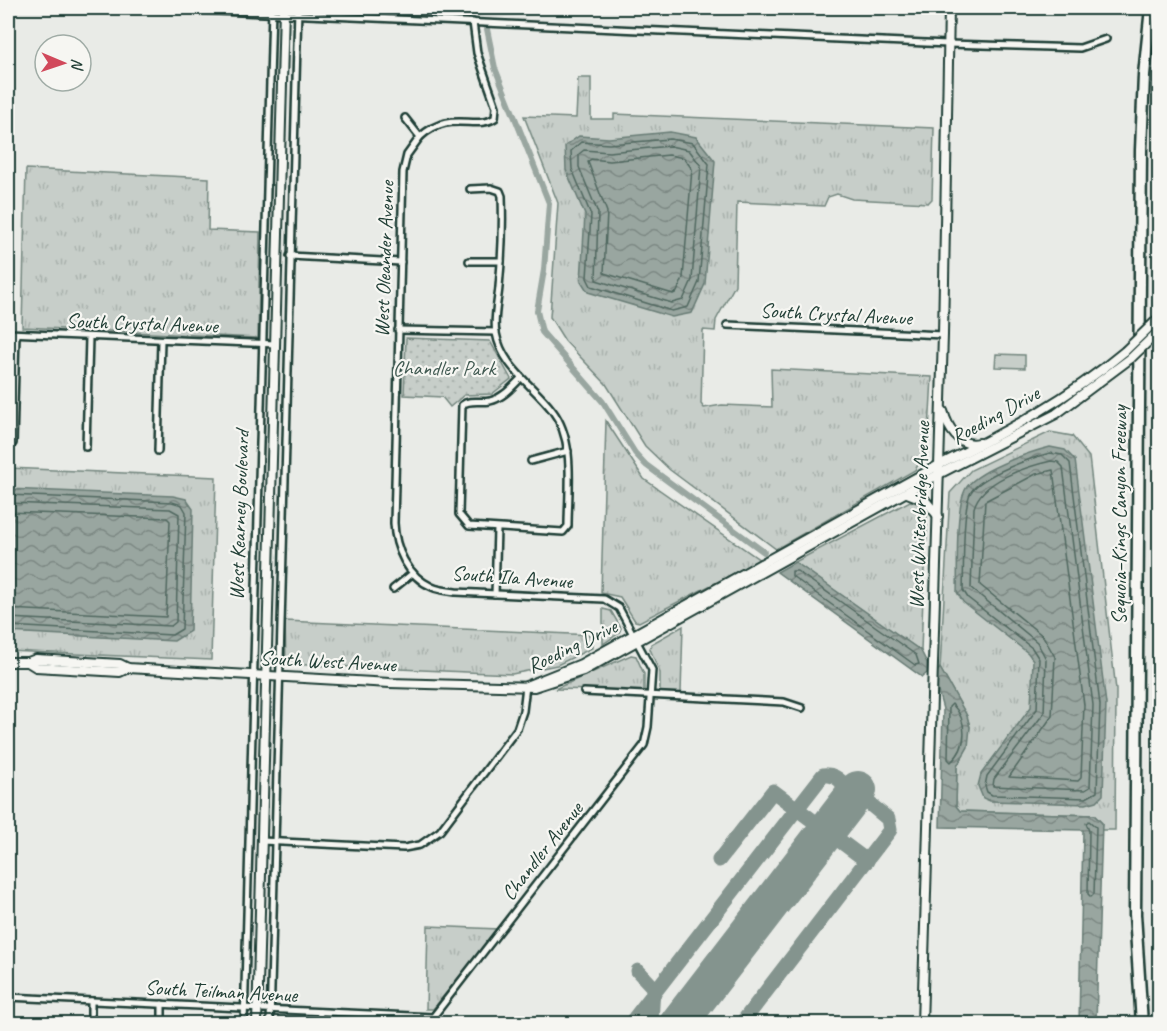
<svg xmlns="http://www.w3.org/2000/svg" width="1167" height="1031" viewBox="0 0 1167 1031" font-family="Caveat,sans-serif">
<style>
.grass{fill:url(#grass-tufts);stroke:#73867e;stroke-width:1.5}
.park{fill:url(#park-dots);stroke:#73867e;stroke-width:1.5}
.pitch{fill:#c7cec9;stroke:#73867e;stroke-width:1.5}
.water{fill:url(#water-waves);stroke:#687c75;stroke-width:1.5}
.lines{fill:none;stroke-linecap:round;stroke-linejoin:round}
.shore{stroke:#50675f;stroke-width:1.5}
.canal{stroke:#99a6a0;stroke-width:6}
.taxiway{stroke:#84948e;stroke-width:15}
.runway{stroke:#84948e;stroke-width:38}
.street-casing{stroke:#1f3d34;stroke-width:10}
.secondary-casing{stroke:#1f3d34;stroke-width:12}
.highway-casing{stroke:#1f3d34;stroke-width:15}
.street{stroke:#f6f6f2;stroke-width:5}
.secondary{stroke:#f6f6f2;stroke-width:8}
.highway{stroke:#f6f6f2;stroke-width:10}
.secondary-bridge-casing{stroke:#1f3d34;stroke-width:12;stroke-linecap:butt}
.secondary-bridge{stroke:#f6f6f2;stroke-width:8}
.labels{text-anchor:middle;stroke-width:4.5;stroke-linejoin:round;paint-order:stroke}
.street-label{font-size:21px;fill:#1f3d34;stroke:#f6f6f2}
.park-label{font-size:21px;fill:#415a52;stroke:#f6f6f2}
</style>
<defs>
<pattern id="grass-tufts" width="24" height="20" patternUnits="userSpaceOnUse" patternTransform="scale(1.5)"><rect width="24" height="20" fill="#c7cec9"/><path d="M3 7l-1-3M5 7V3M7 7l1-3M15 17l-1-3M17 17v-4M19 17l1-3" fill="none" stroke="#aab2ad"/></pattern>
<pattern id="park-dots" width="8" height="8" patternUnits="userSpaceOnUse" patternTransform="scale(1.5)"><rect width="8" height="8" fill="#c7cec9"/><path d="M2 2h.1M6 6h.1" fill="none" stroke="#aab2ad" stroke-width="1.8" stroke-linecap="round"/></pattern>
<pattern id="water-waves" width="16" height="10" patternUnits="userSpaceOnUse" patternTransform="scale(1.5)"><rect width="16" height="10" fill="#99a6a0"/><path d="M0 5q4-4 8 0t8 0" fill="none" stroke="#7c8883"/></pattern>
</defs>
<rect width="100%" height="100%" fill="#e9ebe7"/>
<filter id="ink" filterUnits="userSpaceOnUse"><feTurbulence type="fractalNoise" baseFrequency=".0167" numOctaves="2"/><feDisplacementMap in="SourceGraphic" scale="12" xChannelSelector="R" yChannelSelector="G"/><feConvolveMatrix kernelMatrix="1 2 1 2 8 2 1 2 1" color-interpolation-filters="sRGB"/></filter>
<g filter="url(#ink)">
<g class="grass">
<polygon points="578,78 591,78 591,119 614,119 614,114 934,128 932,199 928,203 852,199 837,194 828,197 824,206 737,202 735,285 716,320 715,331 703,330 701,404 704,408 722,405 772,407 771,369 932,377 928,449 915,470 776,549 670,470 645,446 606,384 565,341 550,317 558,203 524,116 576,118"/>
<polygon points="26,169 209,178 208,230 260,232 258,338 22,327"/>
<polygon points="606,421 644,479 760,560 639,622 635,621 620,597 601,593"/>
<polygon points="1050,432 1072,436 1089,457 1116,690 1115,830 1101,830 1102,823 1094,815 960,811 956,806 957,766 964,755 970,727 967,716 940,668 950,493 971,470"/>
<polygon points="8,468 216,477 211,660 8,651"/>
<polygon points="910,501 921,504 927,513 927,541 925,542 921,651 795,562"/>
<polygon points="603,609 611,611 621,628 619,633 603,644"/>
<polygon points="285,621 592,635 592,648 557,665 512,674 286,664"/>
<polygon points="683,626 681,693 660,692 660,673 650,649 651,644"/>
<polygon points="631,655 636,656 644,674 644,691 555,689"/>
<polygon points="428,926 498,929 433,1009 426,1009"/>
</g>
<polygon class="park" points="406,338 490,341 511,379 492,394 464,395 450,407 442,397 404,395"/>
<polygon class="pitch" points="996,354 1025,355 1025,368 995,367"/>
<g class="water">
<polygon points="670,132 696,137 715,161 705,284 692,313 672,317 588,292 581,281 585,215 566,170 565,146 579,136 609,138"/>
<path d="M1050,447L1065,450L1075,460L1106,704L1103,795L1097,801L1086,804L990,801L983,798L978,786L981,774L1031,707L1033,660L1028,653L963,602L957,592C958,567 955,511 965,490C974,471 1030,452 1050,447Z"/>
<polygon points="8,489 173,496 186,499 193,509 190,631 174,641 8,632"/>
<polygon points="795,562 921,651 927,663 927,673 922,677 777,572"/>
<polygon points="940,668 967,716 970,727 968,747 957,766 956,806 960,811 1094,815 1102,823 1096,1023 1079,1023 1083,830 940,827 943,709 937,688 937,672"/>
</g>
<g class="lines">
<g class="shore">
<polygon points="670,139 693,143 709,164 699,282 688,307 672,311 591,286 587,278 591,215 572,169 571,151 581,142 609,144"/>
<polygon points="670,146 689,150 701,166 692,280 683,300 672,303 596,280 598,213 579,167 579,154 584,150 609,152"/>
<polygon points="669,155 684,158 692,169 683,278 677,292 673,294 604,273 607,212 588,162 591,159 610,161"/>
<path d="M1050,453L1062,455L1070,463L1100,705L1097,792L1086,798L992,795L987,792L985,786L987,776L1037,709L1039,659L1032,648L968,598L963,590C964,570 962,506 971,492C982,475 1031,458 1050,453Z"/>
<path d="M1051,461L1058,462L1063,467L1093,705L1090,787L1085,790L993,786L994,779L1044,713L1046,659L1037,642L971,588L974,508C981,481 1025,467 1051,461Z"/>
<polygon points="1053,470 1084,705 1081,778 1078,781 1009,777 1052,716 1055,657 1043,636 980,585 985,501 1036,474"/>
<polyline points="8,495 172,502 182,505 186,512 182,629 172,635 8,626"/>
<polyline points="8,503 170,509 179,514 176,622 171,626 8,618"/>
<polyline points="8,512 167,518 170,521 166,617 8,609"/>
<polygon points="792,571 797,571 916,655 919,664 915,665 792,576"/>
<path d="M952,704C968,720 968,747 951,762L948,759L949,707Z"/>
<polygon points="1089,821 1096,827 1094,894 1091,897 1088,894 1089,831 1086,823"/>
</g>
<polyline class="canal" points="487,29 495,68 549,203 544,270 537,311 542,332 603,402 635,453 646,465 764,552"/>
<g class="taxiway">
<polyline points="719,860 773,791 867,861"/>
<polyline points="638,971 653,987 651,1024"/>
<path d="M630,1024L823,775C841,773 852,792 844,808"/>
<polyline points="741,1024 890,830 888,819 865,800 854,799 844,808"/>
</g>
<polyline class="runway" points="678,1024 858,790"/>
<defs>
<g id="street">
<polyline points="151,8 948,44 1080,48 1106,39"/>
<path d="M405,118L420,137C450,109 475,131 495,118L496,107L477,53L473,22"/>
<path d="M470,189L491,188L500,191L502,196C503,226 502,257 499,287C498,301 493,319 496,333C502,367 533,385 552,410C576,441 568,489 568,526L563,532L469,526L459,514L462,405C470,399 480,403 490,401C503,398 512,387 521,378"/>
<polyline points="290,256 401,262"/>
<polyline points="469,261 501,261"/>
<polyline points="727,325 943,335"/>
<polyline points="398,330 496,332"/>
<polyline points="8,333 275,344"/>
<polyline points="13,443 16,334"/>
<polyline points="86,447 89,337"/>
<polyline points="158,451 161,340"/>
<polyline points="531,461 568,451"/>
<polyline points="393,589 413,573"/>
<polyline points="495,594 497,529"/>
<polyline points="584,692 784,702 802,708"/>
<polyline points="262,841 404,848 420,845 440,831 517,729 523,711 526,686"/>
<path d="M8,997L433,1017L644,745L648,727L652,670L619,608L604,599L456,592C448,591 438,590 432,587C407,576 395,548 394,523L403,172L407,155L420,137"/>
<polyline points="8,997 8,1024"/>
<polyline points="91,1024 91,1001"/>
<polyline points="162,1024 162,1004"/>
<polyline points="244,1024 272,8"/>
<polyline points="270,1024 298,8"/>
<polyline points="319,1024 320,1012"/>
</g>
<g id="secondary">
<path d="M943,411C948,428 959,448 979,443"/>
<polyline points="907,493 925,500 938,516"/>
<polyline points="8,662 28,662 36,659 120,664 128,668 390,683 534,687 583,671 939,474 1056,414 1131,358"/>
<polyline points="28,662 36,667 120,672 128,668"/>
<path d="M526,686L581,664L939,465C1005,433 1069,398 1125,351"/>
<polyline points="257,1024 284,8"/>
<polyline points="922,1024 943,335 949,8"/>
</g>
<polyline id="highway" points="1142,1024 1135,914 1141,150 1144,75 1151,8"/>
</defs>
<use href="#street" class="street-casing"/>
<use href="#secondary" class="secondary-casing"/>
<use href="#highway" class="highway-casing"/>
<use href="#street" class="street"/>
<use href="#secondary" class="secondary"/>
<use href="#highway" class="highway"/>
<defs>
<g id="secondary-bridge">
<polyline points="1125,351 1160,317"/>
<polyline points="1131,358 1160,330"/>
</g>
</defs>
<use href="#secondary-bridge" class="secondary-bridge-casing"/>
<use href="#secondary-bridge" class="secondary-bridge"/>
</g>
</g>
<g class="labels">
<g class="street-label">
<text transform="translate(384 259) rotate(-88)" y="7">West Oleander Avenue</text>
<text transform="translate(836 314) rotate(3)" y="7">South Crystal Avenue</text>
<text transform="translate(142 323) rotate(2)" y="7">South Crystal Avenue</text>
<text transform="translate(995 415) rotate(-29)" y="7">Roeding Drive</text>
<text transform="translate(239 515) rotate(-88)" y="7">West Kearney Boulevard</text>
<text transform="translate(919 515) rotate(-88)" y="7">West Whitesbridge Avenue</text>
<text transform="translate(1119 515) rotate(-90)" y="7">Sequoia–Kings Canyon Freeway</text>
<text transform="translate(512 577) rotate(4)" y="7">South Ila Avenue</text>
<text transform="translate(572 646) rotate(-26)" y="7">Roeding Drive</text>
<text transform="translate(328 661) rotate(3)" y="7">South West Avenue</text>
<text transform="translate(542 851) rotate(-52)" y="7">Chandler Avenue</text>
<text transform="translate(221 991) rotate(3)" y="7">South Teilman Avenue</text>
</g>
<g class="park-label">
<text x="444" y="375">Chandler Park</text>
</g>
</g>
<rect width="1167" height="1031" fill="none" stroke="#f6f6f2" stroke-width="30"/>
<rect x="15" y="15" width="1137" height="1001" fill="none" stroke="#1f3d34" stroke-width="2" filter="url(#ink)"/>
<g transform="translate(63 63) rotate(92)"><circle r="28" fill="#f6f6f2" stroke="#a0aca6" stroke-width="1.5"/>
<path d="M0-4.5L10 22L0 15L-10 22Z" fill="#d1495b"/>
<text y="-9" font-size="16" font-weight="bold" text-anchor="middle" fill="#1f3d34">N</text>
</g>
</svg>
